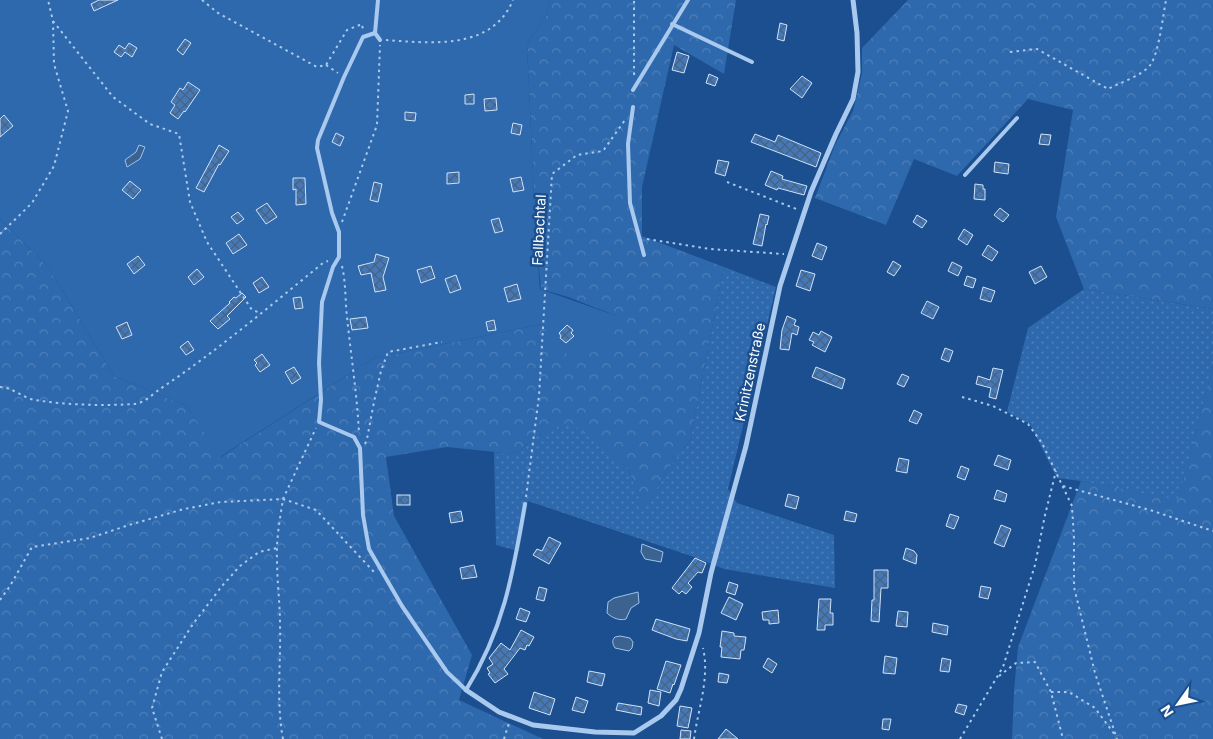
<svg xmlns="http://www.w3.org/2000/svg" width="1213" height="739" viewBox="0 0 1213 739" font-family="Inter,sans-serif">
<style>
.grass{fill:url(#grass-dots)}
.forest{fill:url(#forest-crowns)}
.garden{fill:#2e69ad}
.water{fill:#3c6290;stroke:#9cc4f0}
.building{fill:url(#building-cross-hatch);stroke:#cfe3fa}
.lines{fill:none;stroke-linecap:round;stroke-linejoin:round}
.path{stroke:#a9c9ee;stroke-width:2;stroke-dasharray:2.5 4;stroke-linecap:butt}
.lane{stroke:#a9c9ee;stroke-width:4}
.street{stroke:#a9c9ee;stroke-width:5}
.labels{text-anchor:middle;stroke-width:5;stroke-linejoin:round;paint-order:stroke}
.street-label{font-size:14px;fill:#fff;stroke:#1b4f8f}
</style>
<defs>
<pattern id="grass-dots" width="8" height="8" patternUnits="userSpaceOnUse" patternTransform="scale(1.25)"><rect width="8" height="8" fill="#2e69ad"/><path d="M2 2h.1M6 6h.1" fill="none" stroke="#4d80b9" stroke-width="1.8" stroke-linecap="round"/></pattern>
<pattern id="forest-crowns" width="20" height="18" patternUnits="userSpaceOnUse" patternTransform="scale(1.25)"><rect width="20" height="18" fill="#2e69ad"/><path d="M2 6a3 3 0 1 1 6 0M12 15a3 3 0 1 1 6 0" fill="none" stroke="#4d80b9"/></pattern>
<pattern id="building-cross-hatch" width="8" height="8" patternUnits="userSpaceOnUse" patternTransform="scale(1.25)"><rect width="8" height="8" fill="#4478b7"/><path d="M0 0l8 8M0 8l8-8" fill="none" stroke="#486282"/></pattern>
</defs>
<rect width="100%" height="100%" fill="#1b4f8f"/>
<g class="grass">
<polygon points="724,267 776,287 728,489 737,503 834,535 835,588 724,569 694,557 528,501 519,551 496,545 494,452 516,454 536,436 570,421 628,468 644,509 671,465 690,440"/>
<polygon points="1084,289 1213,309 1213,366 1178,501 1081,481 1057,478 1030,424 1007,412 1028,328"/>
</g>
<g class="forest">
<polygon points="550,0 736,0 724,74 674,45 642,187 642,236 724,267 690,440 671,465 644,510 628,468 570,422 536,436 516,454 447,447 386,457 394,516 472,655 459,700 543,739 0,739 0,219 49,268 114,376 187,406 221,457 374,358 543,324 617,316 568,297 541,289 536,240 527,44 546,16"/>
<polygon points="908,0 1213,0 1213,309 1084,289 1056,217 1073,110 1028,99 957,176 914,159 886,225 815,198 835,145 853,111 862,73 862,48"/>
<polygon points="1213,366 1213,739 1012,739 1014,691 1018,647 1081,481 1178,500"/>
</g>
<polygon class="garden" points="0,0 550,0 546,16 527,44 536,240 540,289 617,316 611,348 574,357 552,347 543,324 374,358 220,457 187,406 114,376 49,268 0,219"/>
<g class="water">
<polygon points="139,145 145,147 140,159 127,167 125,160 136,152"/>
<polygon points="642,544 663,552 661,562 645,559 641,552"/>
<path d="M638,592L639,603L631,608L626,619C620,621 612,618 607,613L608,602L614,598Z"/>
<path d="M620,636L630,638L633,642L632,648L629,651L615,648C612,643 612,640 615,637Z"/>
</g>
<g class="building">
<polygon points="99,0 118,0 94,11 91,4"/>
<polygon points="780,23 787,25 784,41 777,39"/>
<polygon points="185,39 191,43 183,55 177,50"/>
<polygon points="129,43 137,48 132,57 125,52 121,57 114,52 119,45 125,49"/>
<polygon points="677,52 689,56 684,73 672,70"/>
<polygon points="709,74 718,78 715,86 706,83"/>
<polygon points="802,76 812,83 802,98 790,89"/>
<polygon points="188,82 200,90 185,112 184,111 178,119 170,113 175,105 171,102 180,88 183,90"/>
<polygon points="474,94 474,104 465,104 465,95"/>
<polygon points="496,98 497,110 485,111 484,99"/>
<polygon points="405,112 416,113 415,121 405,120"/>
<polygon points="4,115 13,126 0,137 0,119"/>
<polygon points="513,123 522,125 520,135 511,133"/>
<polygon points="336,133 344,137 340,146 332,142"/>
<polygon points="755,134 775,142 778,135 821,153 816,167 751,142"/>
<polygon points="1041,134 1051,135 1049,145 1039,144"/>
<polygon points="219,145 229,151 220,165 219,164 204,192 196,188"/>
<polygon points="718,160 729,162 725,176 715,173"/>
<polygon points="995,162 1009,164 1008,174 994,172"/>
<polygon points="771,171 783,176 782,179 807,186 804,195 778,188 777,190 765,185"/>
<polygon points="459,172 459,183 447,184 447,173"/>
<polygon points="521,177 524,190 513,192 510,179"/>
<polygon points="293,178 305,178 306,204 296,205 296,189 293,190"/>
<polygon points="130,181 141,190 133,199 122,190"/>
<polygon points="374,182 382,184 378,202 370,200"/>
<polygon points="975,184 983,185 983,189 985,189 985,200 974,199"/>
<polygon points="267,203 277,217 266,224 256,210"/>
<polygon points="1000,208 1009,215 1003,222 994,215"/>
<polygon points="238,212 244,219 237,224 231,217"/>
<polygon points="760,214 769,216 767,225 766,224 762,246 753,244"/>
<polygon points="917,215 927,221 922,228 913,222"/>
<polygon points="499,218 503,231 495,233 491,220"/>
<polygon points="964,229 973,235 967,245 958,239"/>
<polygon points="239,234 247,245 233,254 226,243"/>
<polygon points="817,243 827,247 822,260 812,256"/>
<polygon points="988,245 998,252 992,261 982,255"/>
<polygon points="376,254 389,258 383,277 386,290 375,292 371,273 361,275 358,266 374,262"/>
<polygon points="138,256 145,265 134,274 127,264"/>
<polygon points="893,261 901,266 894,276 887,272"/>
<polygon points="952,262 962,267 958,276 948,271"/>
<polygon points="431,266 435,278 421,283 417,270"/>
<polygon points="1041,266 1047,277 1035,284 1029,272"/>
<polygon points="197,269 204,277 194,285 188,277"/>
<polygon points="801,270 815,274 810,291 796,286"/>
<polygon points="456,275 461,289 450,293 445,279"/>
<polygon points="967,276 976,279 973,288 964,285"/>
<polygon points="262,277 269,287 259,293 253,283"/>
<polygon points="517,284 521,299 508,302 504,288"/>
<polygon points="983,287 995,291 991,302 980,299"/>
<polygon points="242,293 246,297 227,316 230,319 218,329 210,321 230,303 229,302 234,297 236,298"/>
<polygon points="301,297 303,308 295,309 293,298"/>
<polygon points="927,301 939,307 933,319 921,313"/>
<polygon points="787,316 796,320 794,325 799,327 797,335 792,333 789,350 780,349 782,330"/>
<polygon points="366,317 368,328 352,330 350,319"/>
<polygon points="494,320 496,330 488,331 486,322"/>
<polygon points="127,322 132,335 122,339 116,327"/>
<polygon points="567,325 573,330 571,333 574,336 566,343 560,338 561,336 559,333"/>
<polygon points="821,331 832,337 825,352 812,345 814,342 809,340 813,332 819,335"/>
<polygon points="188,341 194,350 186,355 180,347"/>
<polygon points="945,348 953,351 949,362 941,359"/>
<polygon points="262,354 270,365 260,372 255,365 257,363 254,360"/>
<polygon points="294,367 301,378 292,384 285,372"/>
<polygon points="816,367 845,379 842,389 812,377"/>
<polygon points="993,368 1003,370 996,399 989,397 991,388 976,384 978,376 990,380"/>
<polygon points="902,374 909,377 904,387 897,384"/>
<polygon points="914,410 922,414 917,424 909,421"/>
<polygon points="998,455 1011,460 1008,470 994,465"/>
<polygon points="899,458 909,460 907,473 896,471"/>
<polygon points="961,466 969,469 965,480 957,477"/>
<polygon points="997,490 1007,494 1005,502 994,499"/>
<polygon points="788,494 799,497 796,509 785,506"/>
<rect x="397" y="495" width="13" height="10"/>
<polygon points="461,511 463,521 451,523 449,513"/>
<polygon points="846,511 857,514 855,522 844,520"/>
<polygon points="950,514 959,517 954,529 946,526"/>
<polygon points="1001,525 1011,529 1004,547 994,543"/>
<polygon points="549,537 561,543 549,564 533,555 537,549 542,551"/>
<polygon points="906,548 914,551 917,555 916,564 903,559"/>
<polygon points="695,558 706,563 702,573 698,572 688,583 692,587 686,594 682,591 679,594 672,588"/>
<polygon points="474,565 477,577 462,579 460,568"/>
<polygon points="874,570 888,570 888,588 881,588 879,622 871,621 872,600 874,600"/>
<polygon points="729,582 738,585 735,595 726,592"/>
<polygon points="981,586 991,588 988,599 979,597"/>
<polygon points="539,587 547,589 544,601 536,599"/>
<polygon points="729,597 743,604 736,620 721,613"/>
<polygon points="819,599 831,599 830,613 833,613 833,625 825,625 825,630 817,630"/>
<polygon points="520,608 530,612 526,622 516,619"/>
<polygon points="778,610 779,623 769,624 769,620 763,620 762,612"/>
<polygon points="898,611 908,612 907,627 896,626"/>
<polygon points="656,619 690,629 687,641 676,639 652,630"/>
<polygon points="933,623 948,626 947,635 932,632"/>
<polygon points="521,630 534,637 529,646 527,645 525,650 520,648 504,669 508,674 495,683 488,674 490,673 487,668 493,664 489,658 501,643 510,650"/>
<polygon points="722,631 734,633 734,636 746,637 744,650 741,650 740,659 721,657 722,647 720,647"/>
<polygon points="885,656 897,658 895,674 883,673"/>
<polygon points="768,658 777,664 772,673 763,667"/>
<polygon points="942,658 951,660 949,672 940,671"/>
<polygon points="666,661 681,665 674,685 673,684 670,693 657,689"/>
<polygon points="589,671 605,674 602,686 587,682"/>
<polygon points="719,673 729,675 727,683 718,682"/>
<polygon points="650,690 661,692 659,706 648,703"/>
<polygon points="534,692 555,699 550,715 529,708"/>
<polygon points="576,697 588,701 584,713 572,710"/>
<polygon points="618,703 642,707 641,715 616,710"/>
<polygon points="958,704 967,706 964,715 955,712"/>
<polygon points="680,706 692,708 688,728 677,726"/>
<polygon points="883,719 891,719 889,730 882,729"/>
<polygon points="726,729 738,739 718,739"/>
<polygon points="681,730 691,731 690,739 680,739"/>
</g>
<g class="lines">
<g class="path">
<polyline points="202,0 218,13 317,67 326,65 347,30 362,24 363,30"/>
<polyline points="53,21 113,97 150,124 179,134 190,202 207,242 252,310 261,313"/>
<path d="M386,40C430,43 492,51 513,0"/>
<path d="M1010,52L1037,49L1108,89C1119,83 1144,75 1151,64C1159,51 1163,16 1166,0"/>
<polyline points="326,65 338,73"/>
<polyline points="634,75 634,0"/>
<polyline points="727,182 799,210"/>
<polyline points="342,222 377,125 380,45"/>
<polyline points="0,234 32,203 54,166 68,111 54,64 53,21 48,0"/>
<polyline points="647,239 710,249 784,254"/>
<path d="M342,266C346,283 345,300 347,317C351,356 357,394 359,433"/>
<path d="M0,387C12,387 23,398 35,400C67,405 102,406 134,404C143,404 153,394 160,389C217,351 270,306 323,263L328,261"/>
<polyline points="962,397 993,406 1028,424 1042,443 1072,506 1074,538 1074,587 1095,673 1117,739"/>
<polyline points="365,444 367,439 374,402 381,371 388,352 442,342"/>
<polyline points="1063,486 1150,510 1213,531"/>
<polyline points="526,497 539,396 552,174 577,155 603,151 625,120"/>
<polyline points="0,600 10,586 32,547 90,538 129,525 184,509 221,502 283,499 316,428"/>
<polyline points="999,676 1016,663 1035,662 1051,692 1063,739"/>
<polyline points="1051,692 1069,692 1095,708 1115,735"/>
<polyline points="162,739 152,708 162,672 193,624 222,586 240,566 259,552 277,548"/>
<path d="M283,739C276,702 281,663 280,625C280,603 277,581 277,560C276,539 280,519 283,499L316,510L374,572"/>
<polyline points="504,739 509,723"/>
<path d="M694,739C698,709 710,678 703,648"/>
<polyline points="960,739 1003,667 1035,565 1045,515 1056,471"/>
</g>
<g class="lane">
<polyline points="378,0 375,33 380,40"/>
<polyline points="672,24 752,62"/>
<path d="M375,33L363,37L344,77L318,140L317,148L332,213L339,232V257L333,267L322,302L319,363L321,400L319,422L354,437L360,448L363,515L369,549L402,606L447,672L466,690C504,629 513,573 525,504"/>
<polyline points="633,90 688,0"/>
<polyline points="633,107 628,144 630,203 644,255"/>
<polyline points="965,175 1017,118"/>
</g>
<polyline class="street" points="466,690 499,712 533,725 595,732 634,733 661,716 676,700 681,689 699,633 711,573 746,446 780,286 811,192 836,134 853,99 858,72 857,33 853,0"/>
</g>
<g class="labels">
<g class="street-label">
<text transform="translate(539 230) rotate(-87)" y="5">Fallbachtal</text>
<text transform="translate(750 372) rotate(-78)" y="5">Krinitzenstraße</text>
</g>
</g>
<g transform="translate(1178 704) rotate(237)" stroke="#1b4f8f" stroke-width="4" paint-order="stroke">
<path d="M0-4L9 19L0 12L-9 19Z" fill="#ffffff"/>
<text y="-8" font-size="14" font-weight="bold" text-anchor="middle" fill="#ffffff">N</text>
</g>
</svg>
